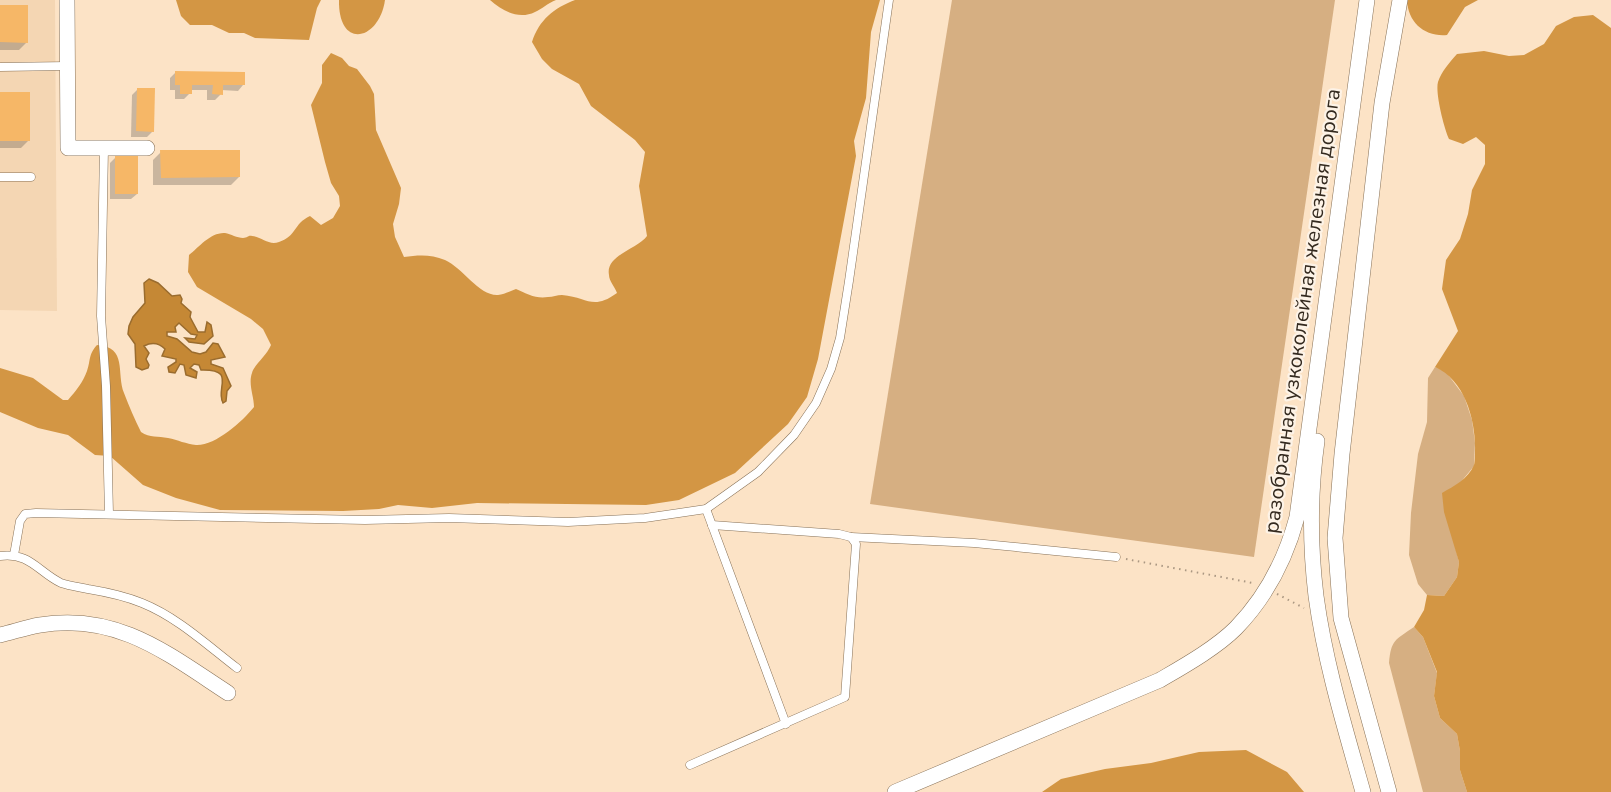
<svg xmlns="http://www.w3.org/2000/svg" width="1611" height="792" viewBox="0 0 1611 792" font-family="'Nunito Sans',sans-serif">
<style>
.built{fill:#f4d6b3}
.green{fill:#d6af82}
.forest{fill:#d39644}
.water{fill:#c58835;stroke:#9a6c2e;stroke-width:1.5}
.shadow{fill:#0003}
.building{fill:#f6b767}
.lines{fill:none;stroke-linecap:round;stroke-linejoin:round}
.lane-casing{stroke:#877157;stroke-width:9}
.street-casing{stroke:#877157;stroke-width:16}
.path{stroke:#aa9782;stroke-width:2;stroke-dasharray:1.5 4.5;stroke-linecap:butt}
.lane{stroke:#fff;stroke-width:8}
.street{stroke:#fff;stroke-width:15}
.labels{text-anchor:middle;stroke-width:4.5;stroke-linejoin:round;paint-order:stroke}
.street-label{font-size:21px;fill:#342a1f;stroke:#fdf3e7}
</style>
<rect width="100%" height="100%" fill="#fce3c6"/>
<polygon class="built" points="0,0 55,0 57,311 0,310"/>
<g class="green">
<polygon points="952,0 1335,0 1254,557 870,504"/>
<polygon points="1435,367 1446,372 1464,396 1472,420 1475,443 1474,466 1460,483 1453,538 1459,562 1457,577 1444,596 1427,595 1418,584 1409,555 1411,513 1418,454 1427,422 1428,378"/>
<path d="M1414,627L1423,637L1437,673L1434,696L1440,718L1457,734L1460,751V770L1467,792H1423L1389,663C1391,640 1395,640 1414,627Z"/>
</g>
<g class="forest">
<polygon points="176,0 321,0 317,8 309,40 255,38 244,33 229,33 212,25 190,25 181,16"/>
<path d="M339,0H385C379,41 338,50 339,0Z"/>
<path d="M490,0H556C548,3 542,9 535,12C519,20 502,11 490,0Z"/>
<path d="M575,0H880L871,32L866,98L854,141L856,156L818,359L807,397L788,424L735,473L679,500L646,505L477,503L432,508L398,505L379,509L343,511L220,510L176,498L143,485L110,456L95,455L68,435L38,428L0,412V368L33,378L63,400H68C76,391 83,382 87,371C91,360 88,355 97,345C128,347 116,373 124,393C129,406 135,420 141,432C150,438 158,436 168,438C178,440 186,444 196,445C215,446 242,422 254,407C254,396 248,384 252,373C254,365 267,355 271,345L263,329L251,319L197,287L188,272L189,255C199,247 211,232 225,233C231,234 237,238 243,238C248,238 248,235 252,236C262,237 269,246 279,242C297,236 293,224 310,216L321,225L333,218L340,206L339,196L331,183L325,162L311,105L322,83V65L331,53L342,58L349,66L357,69L370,86L374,94L376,130L401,188L399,204L393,224L395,237L404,257C418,255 431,254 445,260C463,268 479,296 498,295C504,294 511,291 516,289C527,294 536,299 548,297C553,297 557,295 562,295C588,297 592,311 617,293C615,287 609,281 609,275C605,255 638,249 647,236L639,186L645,152L635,140L591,106L579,84L552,69L542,59L532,42C539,20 554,8 575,0Z"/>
<path d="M1407,0H1478L1465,7L1447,35C1425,37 1408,23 1407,0Z"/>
<path d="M1593,15L1611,28V792H1467L1460,770V751L1457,734L1440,718L1434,696L1437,672L1423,637L1414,627L1424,610L1427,595L1444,596L1457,577L1459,562L1444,512L1442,493C1454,486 1468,479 1474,465C1475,462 1475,455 1475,451C1476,421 1465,380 1435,367L1458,331L1442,289L1446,260L1460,239L1468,214L1472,190L1485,164V145L1476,137L1463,144L1449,139C1444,128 1435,93 1438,82C1441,72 1450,62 1457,54L1484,51L1509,56L1524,55L1544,44L1556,26L1574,17Z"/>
<polygon points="1246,750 1287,772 1304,792 1042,792 1061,779 1105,769 1151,763 1199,752"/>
</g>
<path class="water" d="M149,279L158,283L172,296L180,295L182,299L181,303L191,312L190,317L198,332H205L207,322L211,325L213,336L204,344L189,342L185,338L195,339L197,335L191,334L179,323L175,327L176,332H167V336L177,339L192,352L200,354L206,352L213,343L218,344L225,357L211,360V364L223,368L231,386L227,391L226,401L223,403C215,388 237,369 201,370L199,365L194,364L190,368L197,372L196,378L186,375L184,365L180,364L175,373L169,372L168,367L176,362V359L162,356L165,349C159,343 152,342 144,346L149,353L146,359L149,365L148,368L142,370L136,367L135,344L128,334L129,326L133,317L145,303L144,283Z"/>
<g class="shadow">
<polygon points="0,7 27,42 19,50 0,50"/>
<polygon points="176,72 243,85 238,91 221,90 221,94 215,100 207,100 207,90 190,90 190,93 184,99 175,99 175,90 170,90 170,78"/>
<polygon points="137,90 153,131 147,137 131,137 132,95"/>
<polygon points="0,94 29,140 21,148 0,148"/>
<polygon points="161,152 239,177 231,185 153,185 153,160"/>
<polygon points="116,157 137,194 131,199 110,199 110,163"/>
</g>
<g class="building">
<polygon points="0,5 28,5 28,43 0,42"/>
<polygon points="175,71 245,72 245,85 223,85 223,95 212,94 213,85 192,85 192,94 180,94 180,85 175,85"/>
<polygon points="137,88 155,88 154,132 136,131"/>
<rect x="0" y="92" width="30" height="49"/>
<polygon points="160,150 240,150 240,177 161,178"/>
<rect x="115" y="156" width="23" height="38"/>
</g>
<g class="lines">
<defs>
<g id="lane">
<polyline points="0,67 67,66"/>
<polyline points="104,148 101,316 106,386 109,514"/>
<polyline points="0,177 31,177"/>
<polyline points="706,509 786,724"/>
<polyline points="851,537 974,543 1116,557"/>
<polyline points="14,555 20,521 25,514 36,513 365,520 449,518 568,522 645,518 706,509 758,472 794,435 816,403 831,369 840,338 849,281 889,0"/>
<path d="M0,556C30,552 38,572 61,583C70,586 79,587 88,589C106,592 125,596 142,603C177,617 207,645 237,668"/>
<polyline points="690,765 845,697 856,544 851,537 839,534 712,525"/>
</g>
<g id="street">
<polyline points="67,0 68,148 147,148"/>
<path d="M1317,441C1310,491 1310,546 1316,596C1325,663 1345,728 1363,792"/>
<path d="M0,635C13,632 27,627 40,625C117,612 168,654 228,693"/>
<path d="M895,792L1160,680C1184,666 1216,648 1236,628C1266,597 1286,558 1297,517L1367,0"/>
<polyline points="1389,792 1341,618 1335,538 1342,454 1382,103 1400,0"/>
</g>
</defs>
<use href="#lane" class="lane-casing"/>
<use href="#street" class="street-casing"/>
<g class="path">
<polyline points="1126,559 1253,583"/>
<polyline points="1277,594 1304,608"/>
</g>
<use href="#lane" class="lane"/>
<use href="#street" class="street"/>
</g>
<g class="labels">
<g class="street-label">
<text transform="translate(1302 311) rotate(-82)" y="7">разобранная узкоколейная железная дорога</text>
</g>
</g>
</svg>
